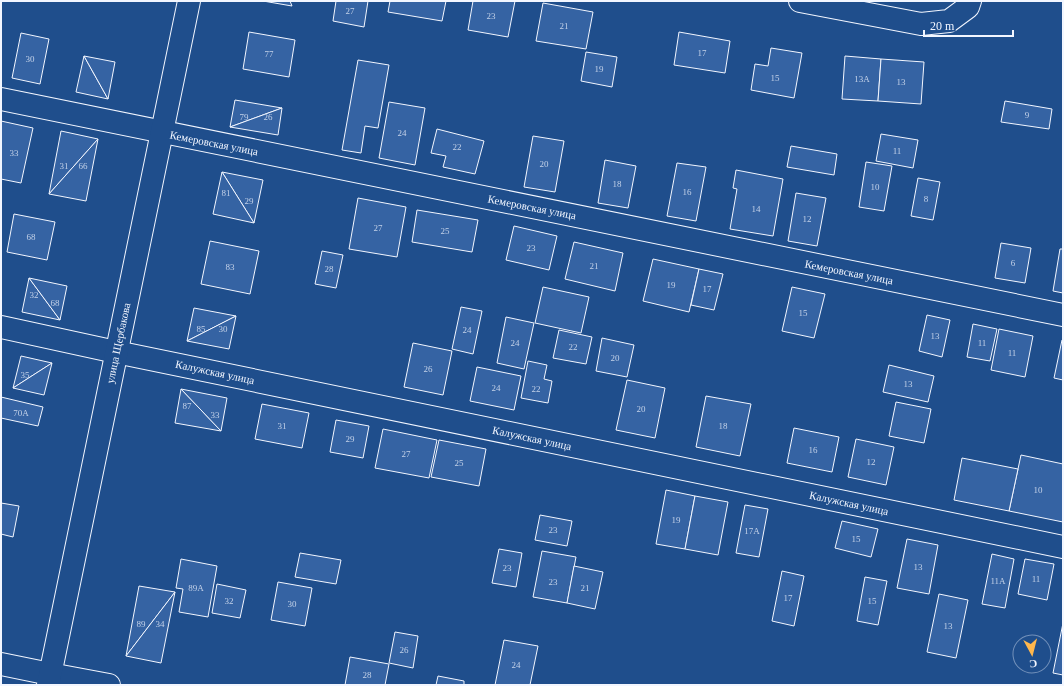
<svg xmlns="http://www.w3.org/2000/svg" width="1064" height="686" viewBox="0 0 1064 686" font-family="'Times New Roman',serif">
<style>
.building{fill:#3563a3;stroke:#f2f6ff}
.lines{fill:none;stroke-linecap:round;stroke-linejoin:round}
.street-casing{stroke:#f2f6ff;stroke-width:24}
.secondary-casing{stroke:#f2f6ff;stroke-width:24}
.street{stroke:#1f4e8c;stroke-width:22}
.secondary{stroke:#1f4e8c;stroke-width:22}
.labels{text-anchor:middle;stroke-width:3;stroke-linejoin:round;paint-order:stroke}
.number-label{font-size:9px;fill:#c3d1e8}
.street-label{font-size:11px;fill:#f2f6ff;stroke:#1f4e8c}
</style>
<rect width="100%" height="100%" fill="#1f4e8c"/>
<g class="building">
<polygon points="263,1 290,1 292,6"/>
<polygon points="336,1 368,1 364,27 333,21"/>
<polygon points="390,1 446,1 442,21 388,12"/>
<polygon points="473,1 515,1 508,37 468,30"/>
<polygon points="543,3 593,12 586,49 536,41"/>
<polygon points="249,32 295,40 289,77 243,69"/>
<polygon points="679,32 730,41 725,73 674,65"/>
<polygon points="21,33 49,39 40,84 12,78"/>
<polygon points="771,48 802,53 794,98 751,90 755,64 768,66"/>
<polygon points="586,52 617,57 612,87 581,81"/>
<polygon points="84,56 108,99 76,92"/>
<polygon points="84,56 115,62 108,99"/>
<polygon points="845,56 881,59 878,101 842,99"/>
<polygon points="881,59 924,62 921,104 878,101"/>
<polygon points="358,60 389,65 378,128 365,126 361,153 342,150"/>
<polygon points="235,100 282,108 230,127"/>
<polygon points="1005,101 1052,109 1049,129 1001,122"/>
<polygon points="389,102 425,108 415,165 379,158"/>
<polygon points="282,108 278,135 230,127"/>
<polygon points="1,121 33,128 21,183 1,179"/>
<polygon points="437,129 484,141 475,174 443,167 446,156 431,153"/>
<polygon points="61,131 98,139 49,194"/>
<polygon points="881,134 918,140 913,168 876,161"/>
<polygon points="533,136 564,141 555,192 524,187"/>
<polygon points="98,139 86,201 49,194"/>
<polygon points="791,146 837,154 834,175 787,167"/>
<polygon points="605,160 636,166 628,208 598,203"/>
<polygon points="866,162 892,166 884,211 859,207"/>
<polygon points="677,163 706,167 696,221 667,216"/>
<polygon points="736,170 783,179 773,236 730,229 737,189 733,188"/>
<polygon points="222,172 263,180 254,223"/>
<polygon points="222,172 254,223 213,214"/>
<polygon points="918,178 940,182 933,220 911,216"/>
<polygon points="796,193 826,198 817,246 788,241"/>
<polygon points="358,198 406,207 397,257 349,249"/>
<polygon points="417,210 478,220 472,252 412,242"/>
<polygon points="14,214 55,222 47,260 7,252"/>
<polygon points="514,226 557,236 549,270 506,260"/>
<polygon points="210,241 259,251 250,294 201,284"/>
<polygon points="574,242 623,253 615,291 565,279"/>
<polygon points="1001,243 1031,248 1025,283 995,278"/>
<polygon points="1060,249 1063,249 1063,293 1053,291"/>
<polygon points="322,251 343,255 336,288 315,284"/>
<polygon points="653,259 699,269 689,312 643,301"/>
<polygon points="699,269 723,274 714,310 691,305"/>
<polygon points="29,278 60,320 22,312"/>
<polygon points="29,278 67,286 60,320"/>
<polygon points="543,287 589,297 581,333 535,323"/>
<polygon points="792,287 825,294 814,338 782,331"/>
<polygon points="461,307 482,311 473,354 452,349"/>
<polygon points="194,308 236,316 187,341"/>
<polygon points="927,315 950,320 942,357 919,351"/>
<polygon points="236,316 229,349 187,341"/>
<polygon points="506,317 534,323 524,369 497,363"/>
<polygon points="973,324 997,329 990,361 967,357"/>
<polygon points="999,329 1033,336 1025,377 991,370"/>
<polygon points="559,330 592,337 586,364 553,358"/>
<polygon points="602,338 634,345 627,377 596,371"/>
<polygon points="1062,340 1063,340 1063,380 1054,378"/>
<polygon points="413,343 452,351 443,395 404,387"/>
<polygon points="21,356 52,363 13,388"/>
<polygon points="528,361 547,365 544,379 552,381 548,403 521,398"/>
<polygon points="52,363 44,395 13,388"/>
<polygon points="889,365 934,376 928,402 883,392"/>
<polygon points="477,367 521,376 514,410 470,401"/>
<polygon points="627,380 665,388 655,438 616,430"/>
<polygon points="181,389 221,431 175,423"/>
<polygon points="181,389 227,398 221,431"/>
<polygon points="706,396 751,404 740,456 696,447"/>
<polygon points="1,397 43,407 38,426 1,418"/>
<polygon points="896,402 931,409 924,443 889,436"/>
<polygon points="262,404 309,413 302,448 255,439"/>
<polygon points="336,420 369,426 363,458 330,452"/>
<polygon points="794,428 839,437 832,472 787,463"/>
<polygon points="383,429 437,440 429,478 375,468"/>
<polygon points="856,439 894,447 886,485 848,477"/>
<polygon points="439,440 486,449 479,486 431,477"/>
<polygon points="1021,455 1063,464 1063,522 1009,511"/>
<polygon points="962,458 1018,469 1009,511 954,500"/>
<polygon points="666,490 695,496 685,549 656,544"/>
<polygon points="695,496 728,502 718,555 685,549"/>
<polygon points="1,503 19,506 13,537 1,534"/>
<polygon points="745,505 768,509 759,557 736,553"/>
<polygon points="540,515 572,521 567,546 535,540"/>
<polygon points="842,521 878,529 871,557 835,548"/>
<polygon points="907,539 938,545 929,594 897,588"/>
<polygon points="499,549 522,553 516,587 492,583"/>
<polygon points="542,551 576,557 567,603 533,597"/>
<polygon points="300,553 341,560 336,584 295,577"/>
<polygon points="992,554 1014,559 1005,608 982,604"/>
<polygon points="181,559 217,566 208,617 179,612 183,589 176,588"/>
<polygon points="1025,559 1054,564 1047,600 1018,594"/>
<polygon points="574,566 603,572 595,609 567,603"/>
<polygon points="782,571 804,576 794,626 772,621"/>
<polygon points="865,577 887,581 878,625 857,621"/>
<polygon points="278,582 312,588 305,626 271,620"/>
<polygon points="217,584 246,590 240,618 212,613"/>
<polygon points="139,586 175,592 126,656"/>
<polygon points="175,592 161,663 126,656"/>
<polygon points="939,594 968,600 956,658 927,652"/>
<polygon points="1063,623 1063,675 1053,673"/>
<polygon points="395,632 418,636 413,668 389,663"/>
<polygon points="504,640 538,646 530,685 495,685"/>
<polygon points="350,657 389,664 385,685 345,685"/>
<polygon points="438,676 464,681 464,685 436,685"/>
</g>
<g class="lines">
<defs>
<g id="street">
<polyline points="800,1 921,24 949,21 968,7 970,1"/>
<polyline points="1,99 1063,315"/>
<polyline points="1,327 116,352 1063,547"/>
<polyline points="50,674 109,685"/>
</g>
<g id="secondary">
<polyline points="1,664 50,674"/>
<polyline points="48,685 189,1"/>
</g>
</defs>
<use href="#street" class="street-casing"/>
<use href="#secondary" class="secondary-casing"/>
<use href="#street" class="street"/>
<use href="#secondary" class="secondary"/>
</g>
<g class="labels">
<g class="number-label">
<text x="350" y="14">27</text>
<text x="491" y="19">23</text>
<text x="564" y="29">21</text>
<text x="702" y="56">17</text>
<text x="269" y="57">77</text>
<text x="30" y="62">30</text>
<text x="599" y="72">19</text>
<text x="775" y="81">15</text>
<text x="862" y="82">13А</text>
<text x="901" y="85">13</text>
<text x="1027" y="118">9</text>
<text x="244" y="120">79</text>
<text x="268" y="120">26</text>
<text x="402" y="136">24</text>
<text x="457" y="150">22</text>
<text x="897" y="154">11</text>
<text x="14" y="156">33</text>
<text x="544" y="167">20</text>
<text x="64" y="169">31</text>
<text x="83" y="169">66</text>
<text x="617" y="187">18</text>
<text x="875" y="190">10</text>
<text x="687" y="195">16</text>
<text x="226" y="196">81</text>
<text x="926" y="202">8</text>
<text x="249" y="204">29</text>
<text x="756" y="212">14</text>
<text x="807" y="222">12</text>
<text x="378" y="231">27</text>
<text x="445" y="234">25</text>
<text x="31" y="240">68</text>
<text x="531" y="251">23</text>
<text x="1013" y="266">6</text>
<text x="594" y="269">21</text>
<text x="230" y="270">83</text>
<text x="329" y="272">28</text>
<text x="671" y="288">19</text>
<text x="707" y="292">17</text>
<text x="34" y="298">32</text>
<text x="55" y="306">68</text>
<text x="803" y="316">15</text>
<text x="201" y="332">85</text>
<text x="223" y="332">30</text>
<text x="467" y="333">24</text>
<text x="935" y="339">13</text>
<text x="515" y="346">24</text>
<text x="982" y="346">11</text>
<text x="573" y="350">22</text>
<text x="1012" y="356">11</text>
<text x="615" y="361">20</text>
<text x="428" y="372">26</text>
<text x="25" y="378">35</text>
<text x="908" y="387">13</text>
<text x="496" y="391">24</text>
<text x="536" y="392">22</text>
<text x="187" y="409">87</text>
<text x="641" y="412">20</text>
<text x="21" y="416">70А</text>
<text x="215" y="418">33</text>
<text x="282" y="429">31</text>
<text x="723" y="429">18</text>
<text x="350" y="442">29</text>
<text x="813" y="453">16</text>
<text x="406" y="457">27</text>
<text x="871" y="465">12</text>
<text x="459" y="466">25</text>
<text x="1038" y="493">10</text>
<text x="676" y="523">19</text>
<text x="553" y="533">23</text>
<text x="752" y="534">17А</text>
<text x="856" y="542">15</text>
<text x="918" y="570">13</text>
<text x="507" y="571">23</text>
<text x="1036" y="582">11</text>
<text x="998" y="584">11А</text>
<text x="553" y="585">23</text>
<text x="196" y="591">89А</text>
<text x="585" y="591">21</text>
<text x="788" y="601">17</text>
<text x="229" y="604">32</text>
<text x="872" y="604">15</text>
<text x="292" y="607">30</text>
<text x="141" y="627">89</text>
<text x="160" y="627">34</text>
<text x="948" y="629">13</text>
<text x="404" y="653">26</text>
<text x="516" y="668">24</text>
<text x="367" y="678">28</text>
</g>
<g class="street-label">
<text transform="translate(214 143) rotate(11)" y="4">Кемеровская улица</text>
<text transform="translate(532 207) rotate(11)" y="4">Кемеровская улица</text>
<text transform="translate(849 272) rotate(11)" y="4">Кемеровская улица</text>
<text transform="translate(118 343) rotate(-78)" y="4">улица Щербакова</text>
<text transform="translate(215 372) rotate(12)" y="4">Калужская улица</text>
<text transform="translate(532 438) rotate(12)" y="4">Калужская улица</text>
<text transform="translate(849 503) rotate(12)" y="4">Калужская улица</text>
</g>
</g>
<rect width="1064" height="686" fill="none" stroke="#f2f6ff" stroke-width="4"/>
<g transform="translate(1032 654) rotate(173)"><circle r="19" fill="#1f4e8c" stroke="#7391ba"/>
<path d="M0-3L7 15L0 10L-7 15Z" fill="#ffb74d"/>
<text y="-6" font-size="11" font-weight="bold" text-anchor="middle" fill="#f2f6ff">С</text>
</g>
<path d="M924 30v6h89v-6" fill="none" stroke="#f2f6ff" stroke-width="2"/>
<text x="930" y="30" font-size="12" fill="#f2f6ff" stroke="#1f4e8c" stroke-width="3" paint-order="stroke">20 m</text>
</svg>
